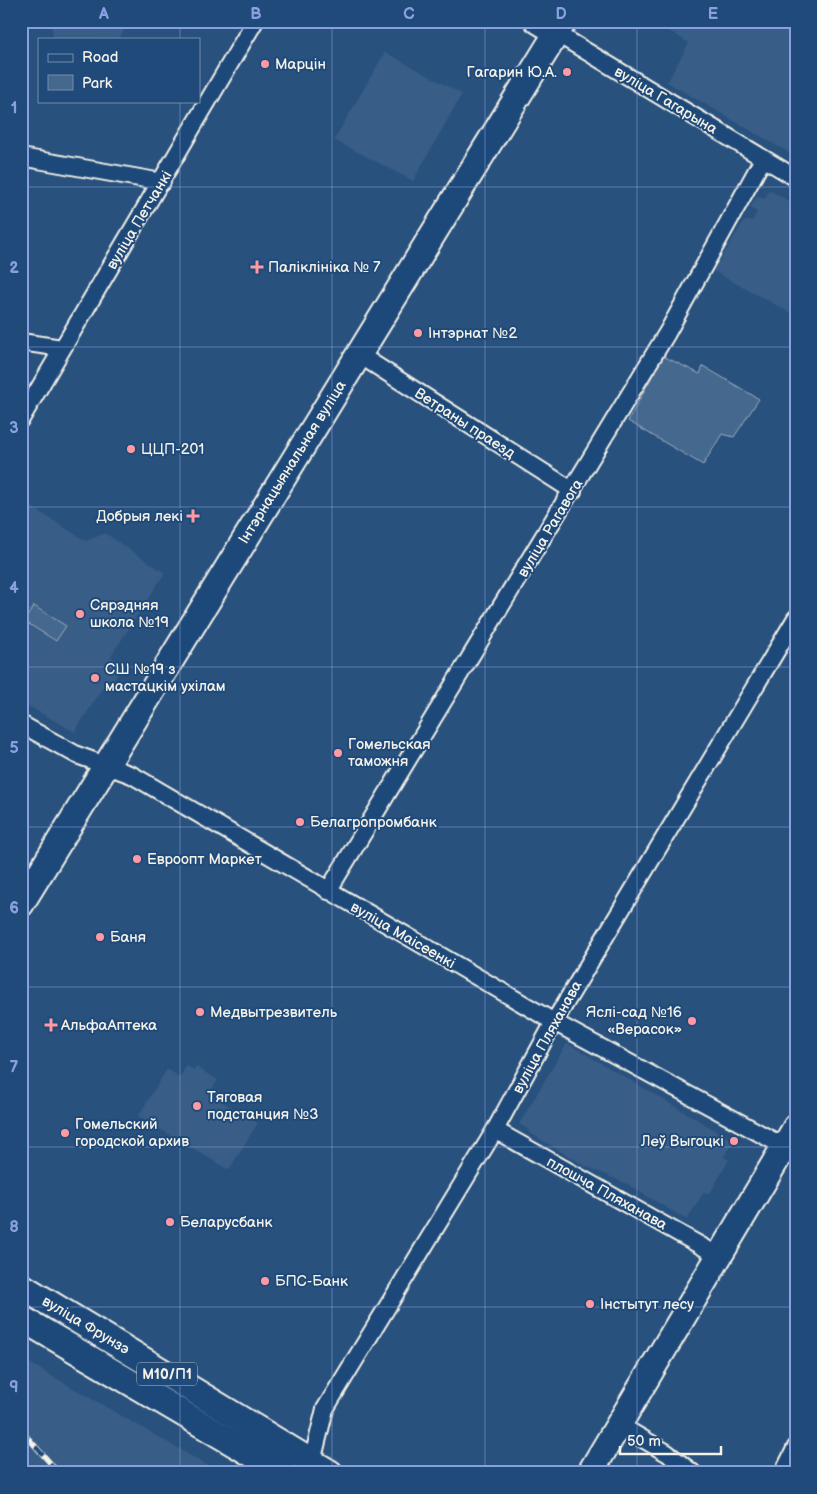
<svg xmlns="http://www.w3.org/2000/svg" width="817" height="1494" viewBox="0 0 817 1494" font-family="'Balsamiq Sans',sans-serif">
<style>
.built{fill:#375d86}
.green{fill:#45688e;stroke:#9cacbb}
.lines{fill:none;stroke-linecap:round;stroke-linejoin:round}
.street-casing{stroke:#f4f1e8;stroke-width:20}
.secondary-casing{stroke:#f4f1e8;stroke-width:26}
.primary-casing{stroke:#f4f1e8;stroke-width:29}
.street{stroke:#1f4a7a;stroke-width:16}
.secondary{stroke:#1f4a7a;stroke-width:22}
.primary{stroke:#1f4a7a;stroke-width:25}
.rail-casing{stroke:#f4f1e8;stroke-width:5.5}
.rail{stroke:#1f4a7a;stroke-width:4;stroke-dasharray:11;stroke-linecap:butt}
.grid{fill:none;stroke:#88a0e0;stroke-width:1;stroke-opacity:0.55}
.poi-dot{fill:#ff9aa2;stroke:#1f4a7a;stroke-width:2}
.labels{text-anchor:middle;stroke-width:4;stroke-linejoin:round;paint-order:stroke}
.shield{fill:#1f4a7a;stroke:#b4bfc7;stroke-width:1}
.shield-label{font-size:14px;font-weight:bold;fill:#f4f1e8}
.poi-label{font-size:15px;fill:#f4f1e8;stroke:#1f4a7a;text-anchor:start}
.street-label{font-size:15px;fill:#f4f1e8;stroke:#1f4a7a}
.neatline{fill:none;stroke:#88a0e0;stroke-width:2}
.grid-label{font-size:16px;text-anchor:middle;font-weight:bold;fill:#88a0e0}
</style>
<rect width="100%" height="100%" fill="#28517e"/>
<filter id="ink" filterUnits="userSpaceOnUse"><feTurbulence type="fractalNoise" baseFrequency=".02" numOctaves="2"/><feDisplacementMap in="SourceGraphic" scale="10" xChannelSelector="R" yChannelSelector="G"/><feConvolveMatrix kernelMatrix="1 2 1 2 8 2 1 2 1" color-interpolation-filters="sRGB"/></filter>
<g filter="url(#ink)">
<g class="built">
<polygon points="51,21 130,21 119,39 53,39"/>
<polygon points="652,21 796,21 796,157 667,82 689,43"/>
<polygon points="385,52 462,94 413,181 334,140"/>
<polygon points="769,190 796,205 796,316 713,271 744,221 752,221 757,212 750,208 757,196 764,199"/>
<polygon points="21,500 86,541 105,533 165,573 111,656 123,666 107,692 102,689 75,732 21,702"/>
<polygon points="567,1043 734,1141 724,1157 729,1160 713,1188 709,1194 704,1192 687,1220 625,1183 585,1166 528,1132 529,1130 519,1124"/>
<polygon points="186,1065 194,1070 196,1067 218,1080 209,1094 258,1123 229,1170 138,1116 167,1069 180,1077"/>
<polygon points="21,1358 221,1473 36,1473 21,1453"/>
</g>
<g class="green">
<polygon points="663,356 700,374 703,366 759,399 734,437 722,434 703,465 628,421"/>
<polygon points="34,606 66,626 56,641 24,621"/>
<polygon points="21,1300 311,1473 300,1473 21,1304"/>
</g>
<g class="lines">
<defs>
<g id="street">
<polyline points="556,33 796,178"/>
<polyline points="21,157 162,182"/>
<polyline points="21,342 62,348"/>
<polyline points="358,354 573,491"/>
<polyline points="21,419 255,21"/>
<polyline points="21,724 77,755 132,775 554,1022 796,1153"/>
<polyline points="328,891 667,333 763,159"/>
<polyline points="495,1130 719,1256"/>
<polyline points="619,1425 667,1453 693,1473"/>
<polyline points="312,1462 325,1409 495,1130 554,1022 796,618"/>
<polyline points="783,1473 796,1447"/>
</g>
<polyline id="secondary" points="536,21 556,33"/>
<g id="primary">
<polyline points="21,904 564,21"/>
<polyline points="21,1286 330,1473"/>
<polyline points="21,1318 284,1473"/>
<polyline points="590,1473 796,1127"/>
</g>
</defs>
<use href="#street" class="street-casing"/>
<use href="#secondary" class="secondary-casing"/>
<use href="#primary" class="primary-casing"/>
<use href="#street" class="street"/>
<use href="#secondary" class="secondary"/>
<use href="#primary" class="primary"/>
<defs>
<polyline id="rail" points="21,1430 59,1473"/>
</defs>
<use href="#rail" class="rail-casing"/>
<use href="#rail" class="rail"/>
</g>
</g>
<path class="grid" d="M180,21V39M332,21V1473M485,21V1473M637,21V1473M180,101V1473M21,187H796M21,347H796M21,507H796M21,667H796M21,827H796M21,987H796M21,1147H796M21,1307H796"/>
<g class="poi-dot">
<circle cx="265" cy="64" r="5"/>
<circle cx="567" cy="72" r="5"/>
<path d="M254.5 259.5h5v5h5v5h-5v5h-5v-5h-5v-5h5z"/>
<circle cx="418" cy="333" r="5"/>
<circle cx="131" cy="449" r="5"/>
<path d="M190.5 508.5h5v5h5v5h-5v5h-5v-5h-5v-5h5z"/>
<circle cx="80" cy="614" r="5"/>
<circle cx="95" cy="678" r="5"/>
<circle cx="338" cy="753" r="5"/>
<circle cx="300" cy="822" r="5"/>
<circle cx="137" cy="859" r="5"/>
<circle cx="100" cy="937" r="5"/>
<circle cx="200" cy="1012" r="5"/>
<circle cx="692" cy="1021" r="5"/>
<path d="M48.5 1017.5h5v5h5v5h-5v5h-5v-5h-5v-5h5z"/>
<circle cx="197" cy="1106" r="5"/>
<circle cx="65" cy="1133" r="5"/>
<circle cx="734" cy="1141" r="5"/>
<circle cx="170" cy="1222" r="5"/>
<circle cx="265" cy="1281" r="5"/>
<circle cx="590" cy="1304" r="5"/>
</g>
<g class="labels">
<rect class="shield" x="137" y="1362.5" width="60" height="23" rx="4"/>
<g class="shield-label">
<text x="167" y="1379">М10/П1</text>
</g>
<g class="poi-label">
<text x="275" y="69">Марцін</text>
<text x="557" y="77" text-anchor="end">Гагарин Ю.А.</text>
<text x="268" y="272">Паліклініка № 7</text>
<text x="428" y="338">Інтэрнат №2</text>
<text x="141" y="454">ЦЦП-201</text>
<text x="183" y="521" text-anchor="end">Добрыя лекі</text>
<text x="90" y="610">Сярэдняя<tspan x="90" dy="17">школа №19</tspan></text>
<text x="105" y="674">СШ №19 з<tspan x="105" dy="17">мастацкім ухілам</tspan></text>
<text x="348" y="749">Гомельская<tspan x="348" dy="17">таможня</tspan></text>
<text x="310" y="827">Белагропромбанк</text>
<text x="147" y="864">Евроопт Маркет</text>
<text x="110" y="942">Баня</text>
<text x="210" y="1017">Медвытрезвитель</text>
<text x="682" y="1017" text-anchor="end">Яслі-сад №16<tspan x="682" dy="17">«Верасок»</tspan></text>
<text x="61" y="1030">АльфаАптека</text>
<text x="207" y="1102">Тяговая<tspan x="207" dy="17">подстанция №3</tspan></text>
<text x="75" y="1129">Гомельский<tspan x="75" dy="17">городской архив</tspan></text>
<text x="724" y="1146" text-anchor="end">Леў Выгоцкі</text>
<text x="180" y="1227">Беларусбанк</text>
<text x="275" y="1286">БПС-Банк</text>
<text x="600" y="1309">Інстытут лесу</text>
</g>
<g class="street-label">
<text transform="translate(666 100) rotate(31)" y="5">вуліца Гагарына</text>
<text transform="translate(139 220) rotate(-59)" y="5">вуліца Петчанкі</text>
<text transform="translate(465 423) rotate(33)" y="5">Ветраны праезд</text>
<text transform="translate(292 462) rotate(-58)" y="5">Інтэрнацыянальная вуліца</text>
<text transform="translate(550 528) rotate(-59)" y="5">вуліца Рагавога</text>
<text transform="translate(403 935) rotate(30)" y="5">вуліца Маісеенкі</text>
<text transform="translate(547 1037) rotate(-61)" y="5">вуліца Пляханава</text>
<text transform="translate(607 1193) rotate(29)" y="5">плошча Пляханава</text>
<text transform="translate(86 1325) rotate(31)" y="5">вуліца Фрунзэ</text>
</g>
</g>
<rect width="817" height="1494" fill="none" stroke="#1f4a7a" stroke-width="55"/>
<rect x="38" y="38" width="162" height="65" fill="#1f4a7a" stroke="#748da6"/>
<rect x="48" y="54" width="25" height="8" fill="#1f4a7a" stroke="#748da6"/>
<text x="82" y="62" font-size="15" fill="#f4f1e8">Road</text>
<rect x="48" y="75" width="25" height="15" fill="#45688e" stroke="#748da6"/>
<text x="82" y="88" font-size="15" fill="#f4f1e8">Park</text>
<path d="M620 1446v8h101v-8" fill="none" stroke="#f4f1e8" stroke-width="2.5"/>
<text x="627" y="1446" font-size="15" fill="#f4f1e8" stroke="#1f4a7a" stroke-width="4" paint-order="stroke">50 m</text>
<rect x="28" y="28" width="762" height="1438" class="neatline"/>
<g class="grid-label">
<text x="104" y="19">A</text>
<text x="256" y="19">B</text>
<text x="409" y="19">C</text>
<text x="561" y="19">D</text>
<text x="713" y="19">E</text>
<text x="14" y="113">1</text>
<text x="14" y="273">2</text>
<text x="14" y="433">3</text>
<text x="14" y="593">4</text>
<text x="14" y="753">5</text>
<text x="14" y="913">6</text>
<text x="14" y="1072">7</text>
<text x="14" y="1232">8</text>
<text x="14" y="1392">9</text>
</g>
</svg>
